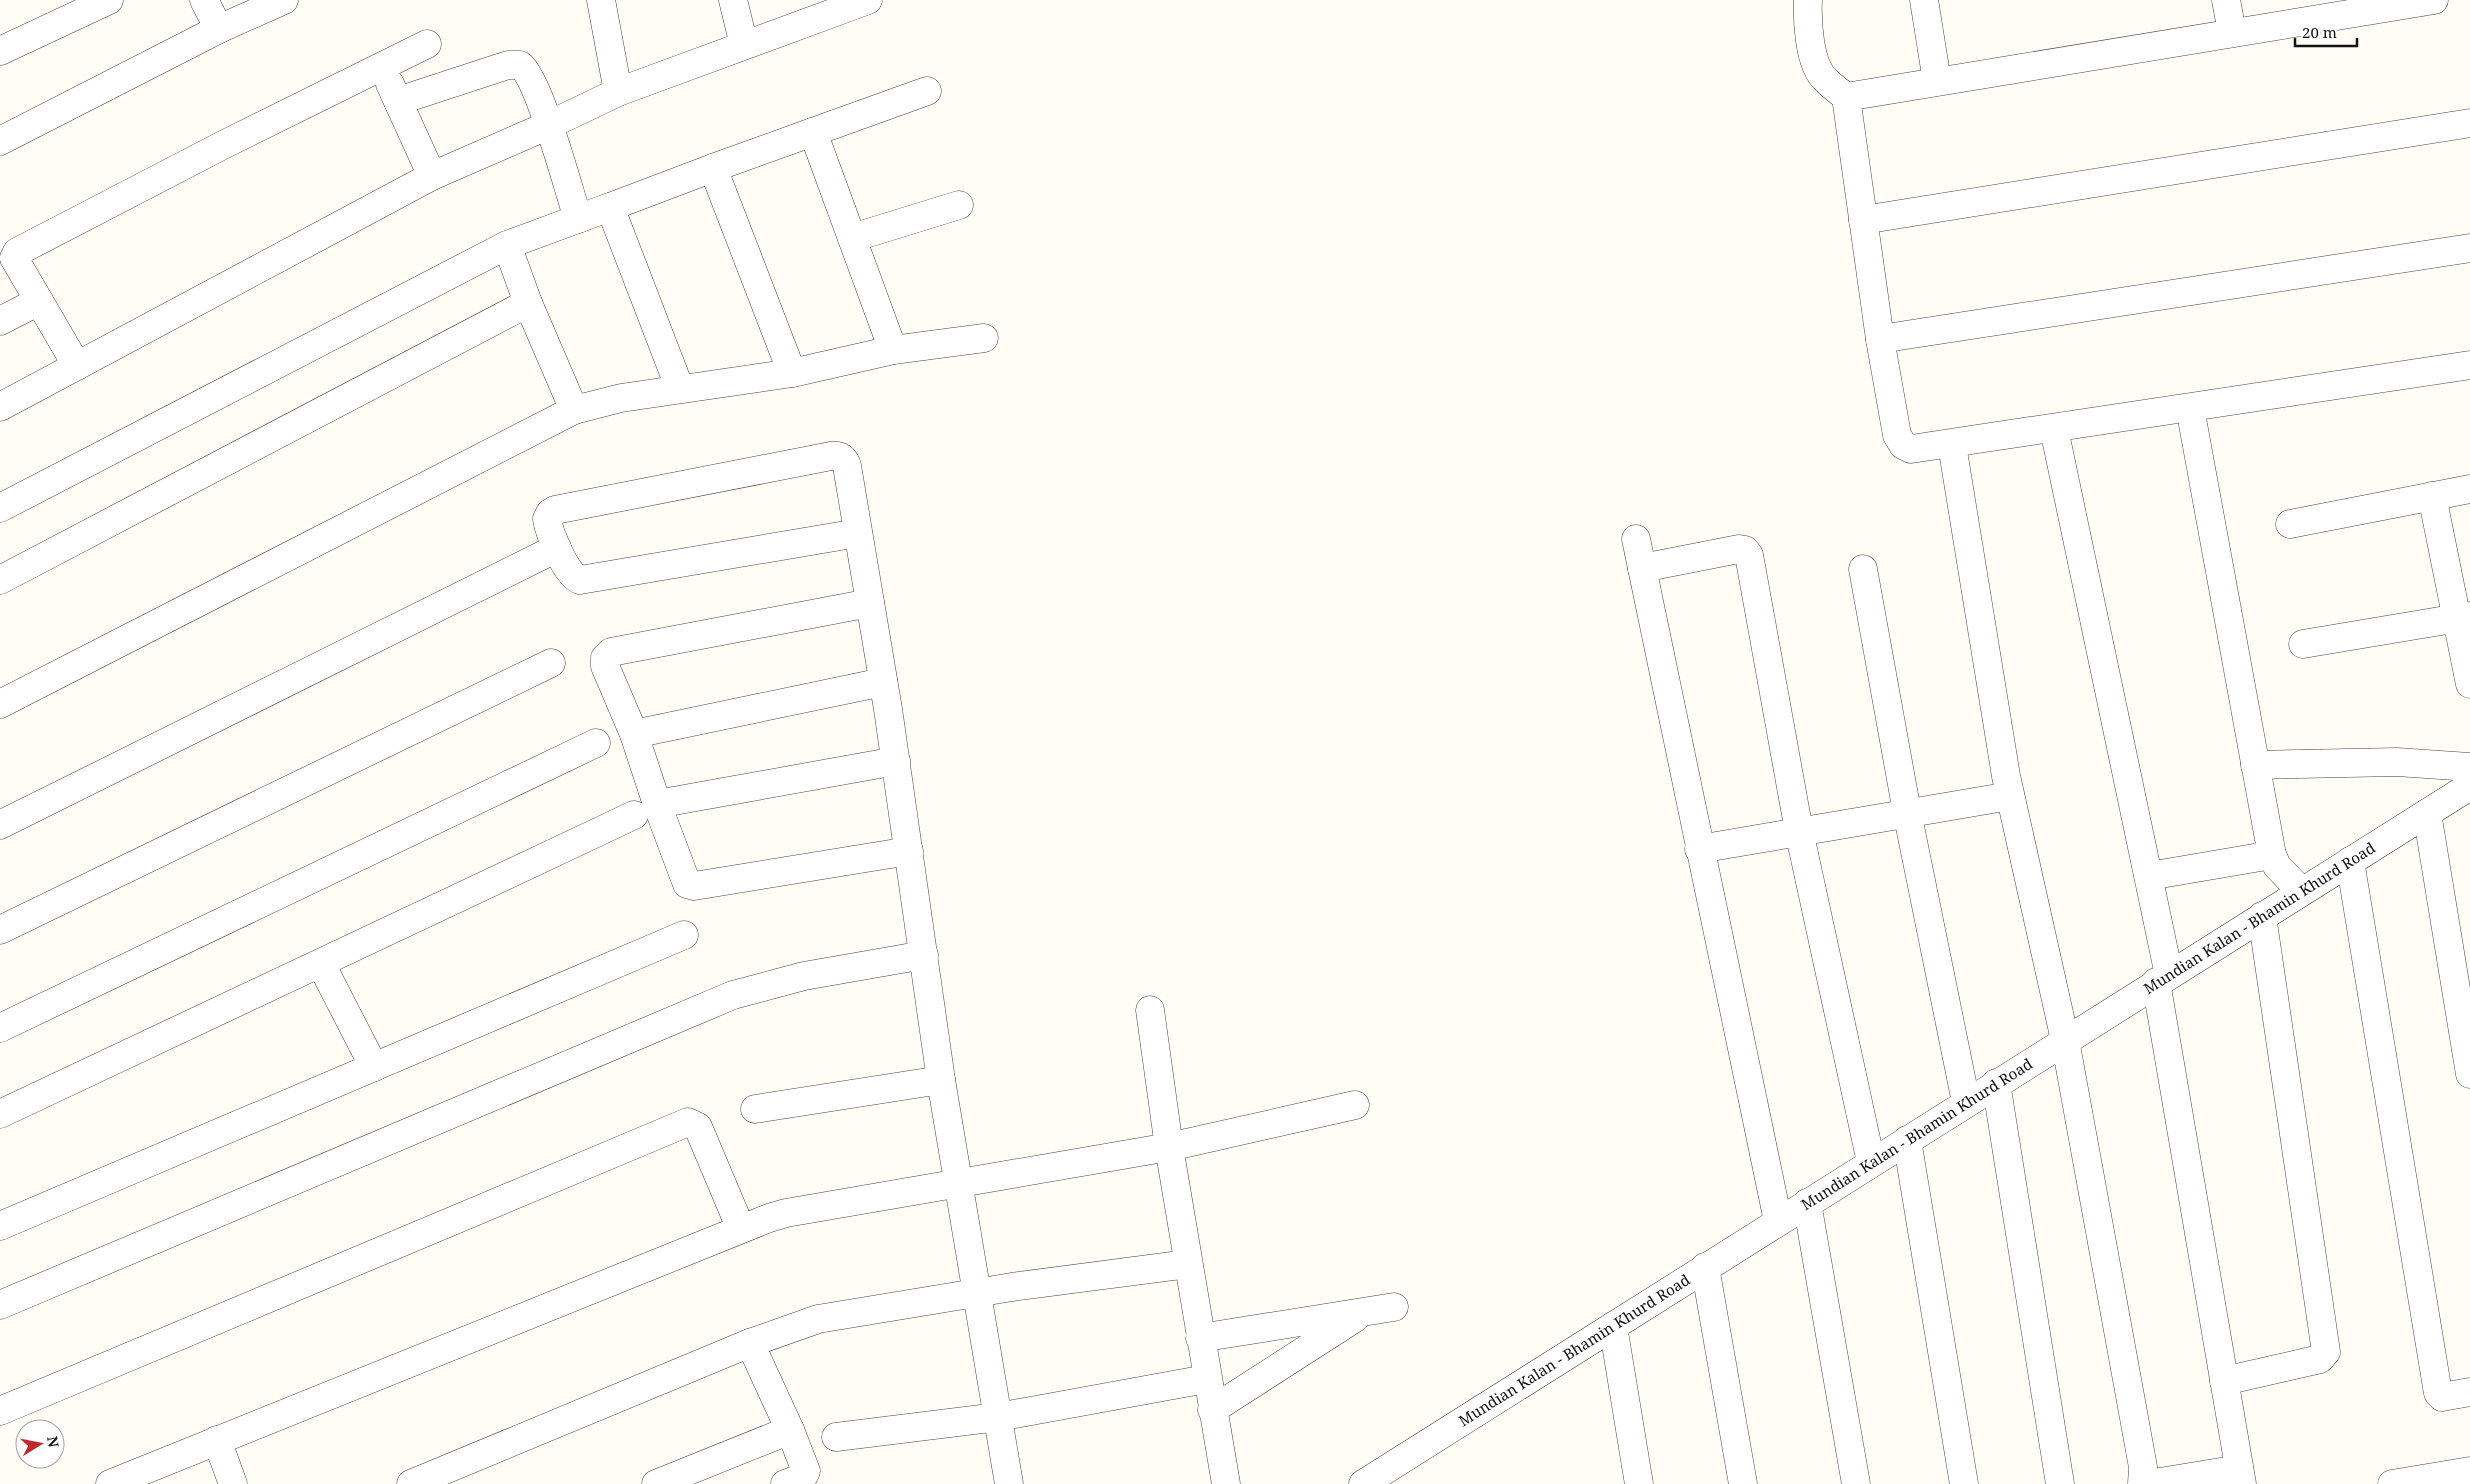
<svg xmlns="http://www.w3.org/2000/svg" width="2470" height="1484" viewBox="0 0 2470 1484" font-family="'Noto Serif',serif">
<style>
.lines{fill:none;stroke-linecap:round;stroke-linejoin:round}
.minor-casing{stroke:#444;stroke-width:29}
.minor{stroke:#fff;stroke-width:28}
.labels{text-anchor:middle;stroke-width:5;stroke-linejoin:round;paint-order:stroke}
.street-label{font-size:15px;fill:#111;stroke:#fff}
</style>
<rect width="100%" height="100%" fill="#fffdf5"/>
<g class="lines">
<defs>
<g id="minor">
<polyline points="204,0 219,29"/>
<polyline points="601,0 618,92"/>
<polyline points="733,0 744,45"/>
<path d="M1808,0C1807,21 1809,64 1825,79C1831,86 1839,91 1846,97"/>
<polyline points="1924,0 1937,81"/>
<polyline points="2226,0 2232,32"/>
<polyline points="2434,0 1846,97 1880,339 1897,435 1903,445 1911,449 2470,365"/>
<polyline points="0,51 109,0"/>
<polyline points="390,84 432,176"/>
<path d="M398,101L508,65H520C539,78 569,191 578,219"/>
<polyline points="813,132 927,91"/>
<polyline points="0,141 219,29 284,0"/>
<polyline points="610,207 713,168"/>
<polyline points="1863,220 2470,123"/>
<polyline points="852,238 959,205"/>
<polyline points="0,321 39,301"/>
<polyline points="1880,339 2470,248"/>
<polyline points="77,366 14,258 17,252 225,144 427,44"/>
<polyline points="792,373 713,168 813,132 893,350"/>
<polyline points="0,407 432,176 549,125 618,92 868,0"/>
<polyline points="2190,408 2272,855 2277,866 2301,891"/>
<polyline points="574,410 528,303 507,245 610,207 680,389"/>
<polyline points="2054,429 2169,975"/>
<polyline points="1952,445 2006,776 2065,1040 2143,1467 2142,1484"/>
<polyline points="2432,496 2470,684"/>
<polyline points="0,508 507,245"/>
<polyline points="2290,524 2470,489"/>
<path d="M858,533L580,580C566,576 549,532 547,519L550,513L555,510L831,456C840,455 844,457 847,466L888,709L941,1080L1009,1484"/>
<polyline points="1636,539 1778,1221"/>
<polyline points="1642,568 1739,549 1745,550 1749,555 1799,831 1871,1162"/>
<polyline points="1863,569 1907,812 1966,1102"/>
<polyline points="0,580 528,303"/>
<polyline points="870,603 611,652 605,658 605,666 634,734 657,804 687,884 694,886 909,851"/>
<polyline points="2303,644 2470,616"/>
<polyline points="0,704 574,410 621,398 792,373 893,350 984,338"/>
<polyline points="634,734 883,682"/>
<polyline points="2255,765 2397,762 2470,767"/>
<polyline points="657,804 896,761"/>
<polyline points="2427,813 2470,1074"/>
<polyline points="0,825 557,548"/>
<polyline points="1699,849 2010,796"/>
<polyline points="2350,861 2438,1393 2442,1397 2470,1392"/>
<polyline points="2149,876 2272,855"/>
<polyline points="0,930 551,663"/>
<polyline points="321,964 374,1067"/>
<polyline points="2156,982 2242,1484"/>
<polyline points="1150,1010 1169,1147 1226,1484"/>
<polyline points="0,1028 596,743"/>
<polyline points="1996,1083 2060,1484"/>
<polyline points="755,1109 941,1080"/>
<polyline points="0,1114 634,815"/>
<polyline points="1907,1140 1964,1484"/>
<polyline points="1807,1203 1856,1484"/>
<polyline points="0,1226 684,935"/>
<polyline points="1705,1267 1743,1484"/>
<polyline points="0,1305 733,995 804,976 924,955"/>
<polyline points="1613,1326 1639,1484"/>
<polyline points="1200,1338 1394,1307"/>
<polyline points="2224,1381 2320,1359 2326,1352 2262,916"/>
<polyline points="1212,1410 1355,1318"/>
<polyline points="0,1411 688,1122 698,1127 741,1229"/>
<polyline points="836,1437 998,1417 1206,1379"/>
<polyline points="217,1440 233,1484"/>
<polyline points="110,1484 769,1218 786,1213 1169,1147 1355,1105"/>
<polyline points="411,1484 750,1343 818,1319 1012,1287 1188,1264"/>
<polyline points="656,1484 790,1430 750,1343"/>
<polyline points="785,1484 803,1477 806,1471 790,1430"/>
<path id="s1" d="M1363,1484L2470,786"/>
<polyline points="2148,1484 2239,1469"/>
<polyline points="2392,1484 2470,1471"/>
</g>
</defs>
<use href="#minor" class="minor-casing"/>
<use href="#minor" class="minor"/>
</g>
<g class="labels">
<g class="street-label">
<text dy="5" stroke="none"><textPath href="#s1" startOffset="1060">Mundian Kalan - Bhamin Khurd Road</textPath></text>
<text dy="5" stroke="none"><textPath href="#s1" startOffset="655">Mundian Kalan - Bhamin Khurd Road</textPath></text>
<text dy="5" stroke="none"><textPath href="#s1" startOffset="250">Mundian Kalan - Bhamin Khurd Road</textPath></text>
</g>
</g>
<g transform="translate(40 1444) rotate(80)"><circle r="24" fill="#ffffff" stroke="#a0a0a0"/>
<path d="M0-4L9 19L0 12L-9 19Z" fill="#c4262e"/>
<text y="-8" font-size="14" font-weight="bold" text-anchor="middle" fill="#111111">N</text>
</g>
<path d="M2295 38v8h62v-8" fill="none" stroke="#111111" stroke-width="2.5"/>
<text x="2302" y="38" font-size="15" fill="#111111" stroke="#ffffff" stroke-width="4" paint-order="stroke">20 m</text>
</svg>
